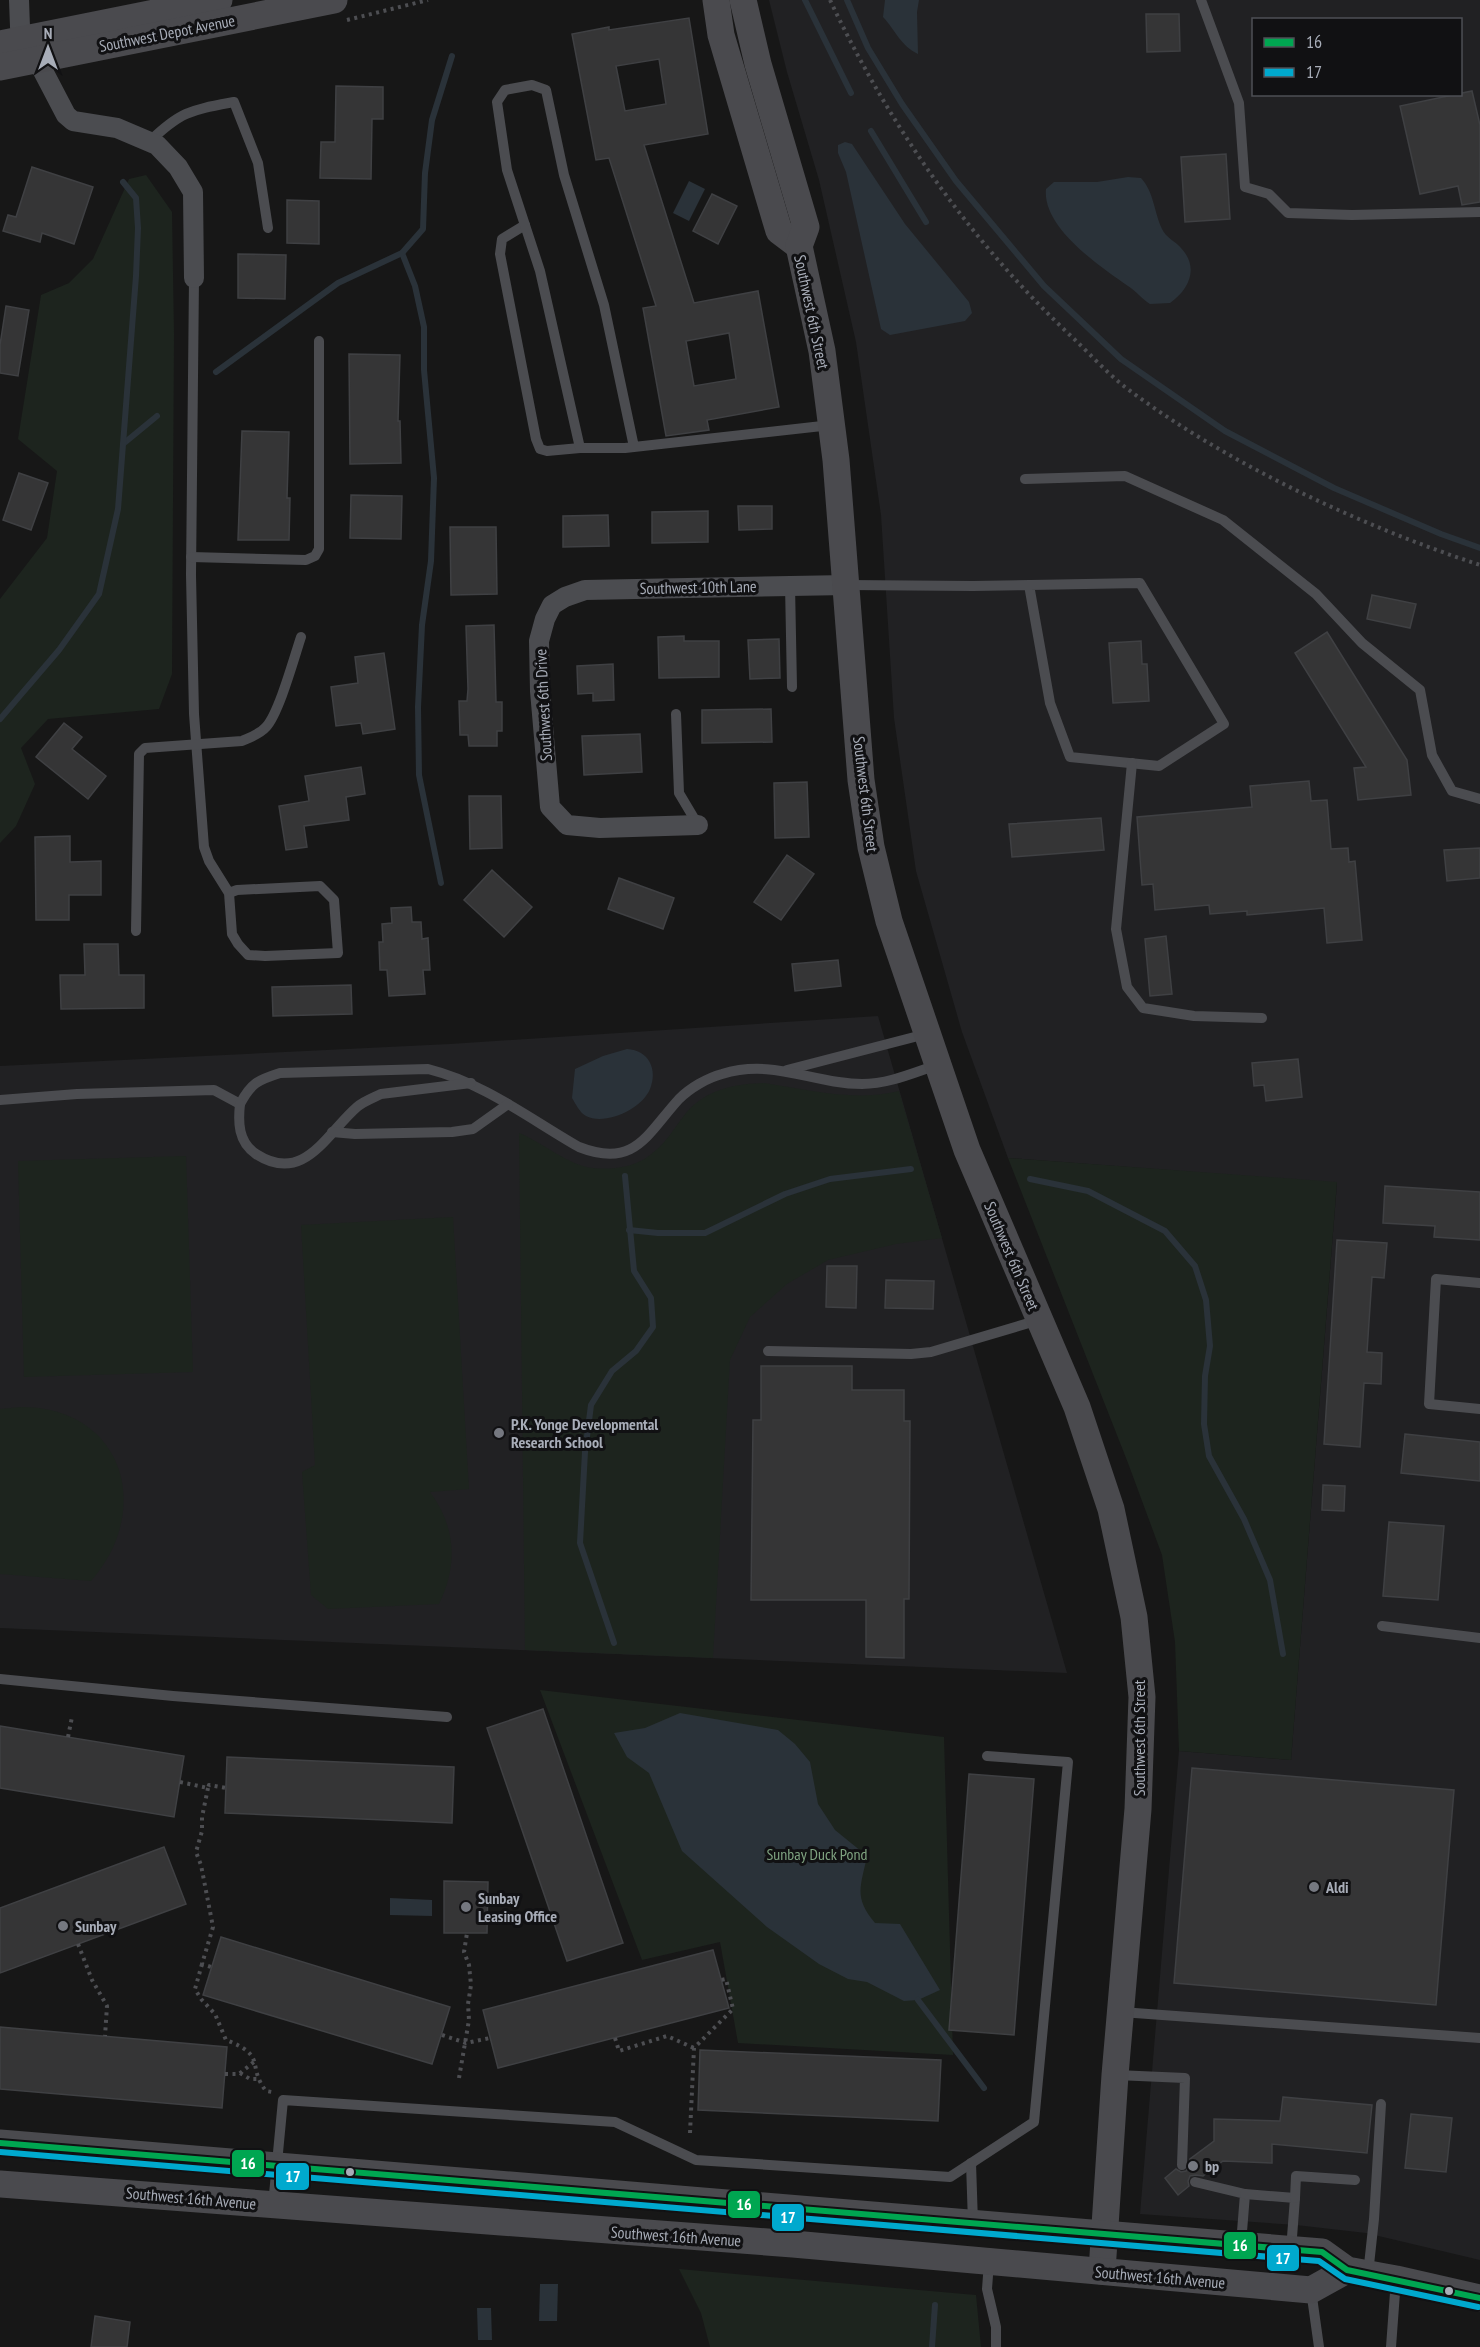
<svg xmlns="http://www.w3.org/2000/svg" width="1480" height="2347" viewBox="0 0 1480 2347" font-family="'PT Sans Narrow',sans-serif">
<style>
.built{fill:#212123;fill-rule:evenodd}
.green{fill:#1d241e}
.water{fill:#2a3239}
.lines{fill:none;stroke-linecap:round;stroke-linejoin:round}
.stream{stroke:#2a3239;stroke-width:6}
.building{fill:#353536;stroke:#3f4043;stroke-width:1.5;fill-rule:evenodd}
.path{stroke:#4d4e52;stroke-width:4;stroke-dasharray:3 4.5;stroke-linecap:butt}
.lane{stroke:#4b4c50;stroke-width:10}
.street{stroke:#4b4c50;stroke-width:20}
.secondary{stroke:#4a4a4e;stroke-width:27}
.bus-1-casing{stroke:#111113;stroke-width:10}
.bus-2-casing{stroke:#111113;stroke-width:10}
.bus-1{stroke:#00a651;stroke-width:6}
.bus-2{stroke:#00a9ce;stroke-width:6}
.poi-dot{fill:#757880;stroke:#111113;stroke-width:2}
.bus-dot{fill:#a8adb8;stroke:#111113;stroke-width:2}
.labels{text-anchor:middle;stroke-width:6;stroke-linejoin:round;paint-order:stroke}
.street-label{font-size:16px;fill:#a8adb8;stroke:#111113}
.poi-label{font-size:16px;font-weight:bold;fill:#a8adb8;stroke:#111113;text-anchor:start}
.park-label{font-size:16px;fill:#7fa381;stroke:#111113}
.line-badge{stroke:#111113;stroke-width:2}
.badge-label{font-size:16px;text-anchor:middle;font-weight:bold;fill:#fff}
</style>
<rect width="100%" height="100%" fill="#171717"/>
<g class="built">
<path d="M769,0H1480V2260L1366,2233L1296,2225L1140,2214L1179,1751L1291,1760L1337,1183L1008,1158L962,1032L916,871L894,718L881,515L856,342L819,180L787,72ZM1254,20H1460V94H1254Z"/>
<polygon points="878,1016 1067,1673 0,1628 0,1066 450,1044"/>
</g>
<g class="green">
<polygon points="146,175 172,212 174,334 172,674 159,709 48,719 21,748 35,784 16,826 0,843 0,599 47,538 57,471 18,439 41,295 69,283 93,259 129,179"/>
<path d="M764,1083C810,1090 854,1102 899,1091L942,1238L896,1244L828,1260L787,1284L750,1317L730,1360L713,1658L525,1650L519,1133C542,1142 569,1166 593,1168C630,1171 651,1161 672,1132C679,1123 686,1111 695,1104C716,1087 739,1084 764,1083Z"/>
<polygon points="186,1156 193,1372 24,1377 18,1161"/>
<polygon points="1008,1158 1337,1182 1291,1760 1179,1751 1175,1642 1162,1555 1128,1463"/>
<path d="M453,1217L469,1489L430,1492C456,1527 458,1565 439,1604L328,1609L311,1595L302,1472L315,1465L301,1225Z"/>
<path d="M21,1407C123,1407 154,1509 91,1581L0,1574V1409Z"/>
<polygon points="540,1690 944,1737 953,2055 738,2043 720,1942 642,1960"/>
<polygon points="679,2269 976,2295 981,2347 710,2347 701,2313"/>
</g>
<g class="water">
<path d="M885,0H919L917,12L918,54C900,45 896,31 883,17Z"/>
<polygon points="845,142 852,144 905,224 969,302 972,313 965,321 890,335 881,329 846,172 838,153 838,145"/>
<path d="M1128,177L1141,178C1154,192 1154,212 1162,229C1166,238 1175,241 1181,248C1199,267 1190,289 1170,303L1150,304C1142,299 1136,291 1128,286C1101,267 1042,228 1046,189L1054,182H1097Z"/>
<polygon points="689,181 705,189 689,221 673,213"/>
<path d="M627,1049C649,1050 658,1070 650,1089C642,1109 605,1126 586,1116C580,1113 575,1103 572,1098L575,1069L603,1056Z"/>
<path d="M680,1713L778,1730L795,1744L810,1762L818,1804L835,1830L867,1856C861,1886 853,1897 875,1923L900,1924L940,1990L918,2000L904,2001L867,1982L848,1979L819,1964L767,1927L682,1851L649,1773L627,1757L614,1733L645,1728Z"/>
<polygon points="390,1898 432,1900 432,1916 390,1915"/>
<polygon points="540,2284 558,2284 557,2321 539,2321"/>
<polygon points="477,2308 491,2308 492,2340 478,2340"/>
</g>
<g class="lines">
<g class="stream">
<polyline points="805,0 851,93"/>
<polyline points="847,0 868,48 902,104 956,181 1044,286 1121,359 1225,431 1334,488 1441,534 1480,548"/>
<polyline points="871,131 926,222"/>
<polyline points="402,253 415,286 424,327 424,370 434,478 431,561 422,625 418,707 419,775 441,883"/>
<polyline points="216,372 338,283 402,253 423,229 425,173 432,120 452,56"/>
<polyline points="123,444 157,416"/>
<polyline points="0,719 59,650 99,594 118,509 136,276 138,228 136,198 123,182"/>
<polyline points="1030,1179 1088,1191 1165,1231 1195,1266 1206,1300 1210,1346 1205,1376 1204,1424 1209,1456 1244,1519 1270,1580 1283,1654"/>
<polyline points="629,1230 658,1233 705,1233 785,1194 830,1179 911,1169"/>
<polyline points="614,1643 580,1543 585,1452 591,1405 612,1371 636,1351 653,1327 651,1298 634,1271 625,1176"/>
<polyline points="918,2000 984,2088"/>
<polyline points="932,2347 935,2305"/>
</g>
</g>
<g class="building">
<polygon points="1146,14 1179,14 1180,51 1147,52"/>
<path d="M689,18L708,134L644,145L694,303L758,291L779,407L707,420L709,430L666,436L643,308L656,306L609,158L596,160L572,34L609,27V30ZM659,59L666,104L625,111L616,66ZM729,333L736,379L694,386L686,341Z"/>
<polygon points="336,86 383,87 383,119 372,119 371,179 320,178 321,142 335,142"/>
<polygon points="1472,91 1480,125 1480,202 1462,205 1458,186 1420,194 1400,106"/>
<polygon points="1226,154 1230,219 1185,222 1181,157"/>
<polygon points="32,167 93,187 74,244 42,233 40,242 3,231 8,215 16,217"/>
<polygon points="712,194 737,206 718,244 693,231"/>
<polygon points="287,200 319,201 319,244 287,243"/>
<polygon points="238,254 286,255 285,299 238,298"/>
<polygon points="6,306 29,310 18,376 0,373 0,345"/>
<polygon points="349,354 400,355 398,421 400,421 401,463 350,464"/>
<polygon points="242,431 289,432 287,498 290,498 289,540 238,540"/>
<polygon points="19,473 48,483 31,530 3,520"/>
<polygon points="351,495 402,496 401,539 350,538"/>
<polygon points="738,506 772,506 772,529 739,530"/>
<polygon points="708,511 708,542 652,543 652,512"/>
<polygon points="608,515 609,546 563,547 563,516"/>
<polygon points="450,527 496,527 497,594 451,595"/>
<polygon points="1372,595 1416,604 1410,628 1367,619"/>
<polygon points="494,625 496,702 502,702 502,731 497,731 497,746 469,746 468,735 460,735 459,701 467,701 468,689 466,626"/>
<polygon points="1327,632 1407,760 1411,795 1358,800 1354,768 1366,767 1295,653"/>
<polygon points="684,636 684,641 719,641 719,677 659,678 658,637"/>
<polygon points="779,639 780,678 750,679 748,640"/>
<polygon points="1141,641 1142,664 1147,664 1149,701 1113,703 1109,643"/>
<polygon points="384,653 395,729 363,734 361,723 336,726 331,687 358,683 355,657"/>
<polygon points="613,664 614,700 593,701 593,693 578,694 577,666"/>
<polygon points="771,709 772,742 702,743 702,710"/>
<polygon points="64,723 82,737 72,749 106,776 88,799 36,757"/>
<polygon points="640,734 642,772 584,775 582,736"/>
<polygon points="361,767 365,794 346,797 349,820 304,826 307,847 286,850 279,806 309,801 305,776"/>
<polygon points="1309,781 1311,801 1327,800 1331,849 1348,848 1349,862 1355,861 1362,940 1327,943 1324,908 1247,915 1247,911 1210,914 1209,905 1155,910 1153,884 1142,885 1137,817 1252,807 1250,786"/>
<polygon points="807,782 809,837 775,838 774,783"/>
<polygon points="469,796 501,796 502,848 470,849"/>
<polygon points="1101,818 1104,850 1012,857 1009,824"/>
<polygon points="70,836 70,862 101,861 101,895 69,895 69,920 36,920 35,837"/>
<polygon points="1480,848 1480,878 1447,881 1444,850"/>
<polygon points="787,855 814,874 781,920 754,902"/>
<polygon points="492,870 532,907 504,937 464,900"/>
<polygon points="619,878 674,898 663,929 608,909"/>
<polygon points="411,907 412,922 421,922 422,939 428,938 430,970 423,970 425,994 389,996 387,970 380,970 379,942 383,942 382,924 392,923 391,908"/>
<polygon points="1166,936 1172,994 1150,996 1145,939"/>
<polygon points="84,944 118,944 119,975 144,975 144,1008 61,1009 60,975 85,975"/>
<polygon points="838,960 841,986 795,991 792,964"/>
<polygon points="351,985 352,1014 273,1016 272,987"/>
<polygon points="1298,1059 1302,1097 1266,1101 1264,1085 1254,1086 1252,1063"/>
<polygon points="1385,1186 1480,1192 1480,1240 1434,1237 1435,1226 1383,1223"/>
<polygon points="1337,1240 1387,1243 1384,1278 1372,1277 1367,1352 1382,1353 1381,1384 1364,1383 1360,1447 1324,1444"/>
<polygon points="827,1266 857,1266 856,1308 826,1307"/>
<polygon points="886,1280 934,1281 933,1309 885,1308"/>
<polygon points="761,1366 852,1366 852,1390 904,1390 904,1421 910,1421 909,1599 904,1599 904,1658 866,1657 866,1600 751,1600 753,1420 761,1420"/>
<polygon points="1405,1434 1480,1442 1480,1481 1401,1473"/>
<polygon points="1323,1485 1345,1486 1344,1511 1322,1510"/>
<polygon points="1389,1522 1444,1526 1438,1600 1383,1596"/>
<polygon points="543,1709 623,1943 567,1961 487,1728"/>
<polygon points="0,1726 184,1756 174,1817 0,1788"/>
<polygon points="227,1757 454,1767 452,1823 225,1813"/>
<polygon points="1192,1768 1454,1790 1436,2005 1174,1983"/>
<polygon points="969,1774 1034,1779 1014,2035 949,2030"/>
<polygon points="164,1847 186,1904 0,1973 0,1908"/>
<polygon points="444,1881 488,1882 487,1933 444,1933"/>
<polygon points="221,1937 450,2007 432,2064 203,1995"/>
<polygon points="713,1950 729,2008 498,2068 483,2010"/>
<polygon points="0,2027 227,2047 222,2108 0,2089"/>
<polygon points="700,2050 941,2060 938,2121 698,2110"/>
<polygon points="1283,2097 1372,2105 1367,2153 1272,2144 1272,2163 1223,2161 1203,2176 1196,2175 1190,2176 1188,2181 1189,2186 1178,2195 1165,2178 1176,2169 1181,2172 1186,2171 1189,2166 1190,2159 1214,2141 1214,2119 1280,2121"/>
<polygon points="1411,2114 1452,2118 1446,2172 1405,2168"/>
<polygon points="95,2316 130,2322 127,2347 91,2347"/>
</g>
<g class="lines">
<g class="path">
<path d="M830,0C890,127 970,241 1072,337C1089,353 1106,372 1125,387C1227,464 1359,525 1480,565"/>
<polyline points="347,20 428,0"/>
<polyline points="68,1737 72,1717"/>
<polyline points="180,1782 208,1788 209,1785 226,1788"/>
<polyline points="208,1788 202,1817 202,1831 196,1852 201,1865 213,1927 202,1964 211,1967"/>
<polyline points="78,1944 92,1980 107,2006 105,2036"/>
<path d="M202,1964L195,1989L201,1999L215,2014L226,2040C268,2056 246,2065 266,2091L272,2092"/>
<polyline points="442,2035 466,2043 490,2038"/>
<polyline points="615,2038 619,2051 667,2036 694,2048"/>
<polyline points="240,2073 250,2079 259,2079"/>
<polyline points="225,2074 239,2074 255,2061"/>
<polyline points="459,2078 469,2020 468,2004 471,1985 469,1965 464,1952 467,1933"/>
<polyline points="690,2133 694,2048 733,2009 726,1979 721,1980"/>
</g>
<g class="lane">
<polyline points="1201,0 1239,103 1245,187 1269,194 1288,213 1352,215 1480,212"/>
<path d="M149,142C181,111 191,110 234,102L258,163L268,228"/>
<polyline points="525,225 502,239 500,254 536,439 540,449 547,451 580,448"/>
<polyline points="194,278 191,575 194,714 204,847 209,861 229,893 232,934 238,944 248,955 265,956 338,953 334,900 320,886 237,890 229,893"/>
<polyline points="634,447 604,305 564,175 546,90 532,85 505,90 497,102 507,170 540,271 580,448 625,448 831,425"/>
<polyline points="1025,479 1125,476 1223,520 1316,594 1362,643 1420,690 1432,755 1452,791 1480,799"/>
<polyline points="191,557 306,560 315,556 319,549 319,341"/>
<polyline points="790,585 792,687"/>
<polyline points="847,585 973,586 1140,583 1224,724 1159,766 1070,757 1050,703 1029,585"/>
<polyline points="676,714 679,793 698,825"/>
<polyline points="1132,763 1116,929 1127,987 1143,1008 1194,1016 1262,1018"/>
<path d="M136,931L139,754L145,748L242,741C251,737 260,734 266,727C279,713 294,658 301,637"/>
<polyline points="787,1070 926,1034"/>
<path d="M0,1100L77,1094L214,1090L240,1104C251,1083 258,1080 280,1073L428,1069C484,1083 530,1119 579,1147C635,1169 647,1134 679,1099C690,1088 707,1078 722,1074C774,1058 812,1084 862,1084C888,1084 913,1073 937,1065"/>
<path d="M240,1104C238,1122 238,1142 256,1154C304,1185 326,1134 357,1107C364,1101 373,1098 381,1094L471,1083"/>
<polyline points="332,1132 355,1134 452,1132 473,1129 508,1104"/>
<polyline points="1480,1283 1436,1279 1429,1404 1480,1409"/>
<polyline points="768,1351 911,1354 931,1352 1039,1320"/>
<polyline points="1382,1626 1480,1638"/>
<polyline points="0,1679 173,1696 447,1717"/>
<polyline points="1121,2012 1480,2038"/>
<polyline points="1116,2075 1185,2078 1182,2165"/>
<polyline points="971,2163 973,2223"/>
<polyline points="1195,2182 1245,2194 1241,2244"/>
<polyline points="1245,2194 1295,2198 1291,2250"/>
<polyline points="1295,2198 1296,2176 1355,2180"/>
<polyline points="273,2205 283,2100 615,2122 696,2160 950,2177 1034,2122 1068,1762 987,1756"/>
<polyline points="989,2262 987,2289 996,2327 996,2347"/>
<polyline points="1368,2274 1374,2219 1381,2104"/>
<polyline points="1311,2290 1319,2347"/>
<polyline points="1391,2347 1396,2279"/>
</g>
<g class="street">
<polyline points="19,0 20,27 66,115 73,121 117,128 157,145 178,167 193,192 194,278"/>
<polyline points="698,825 600,828 567,825 550,807 540,691 539,641 545,619 552,605 565,597 585,590 847,585"/>
</g>
<g class="secondary">
<polyline points="716,0 721,35 779,231 799,246"/>
<polyline points="743,0 758,64 806,227 799,246 822,351 836,460 861,780 871,847 889,921 967,1150 1077,1407 1111,1509 1134,1617 1142,1697 1138,1809 1115,2075 1102,2271"/>
<polyline points="0,44 219,0"/>
<polyline points="0,67 334,0"/>
<polyline points="0,2143 1322,2252 1347,2270 1396,2279 1480,2298"/>
<polyline points="0,2184 793,2244 1311,2290 1347,2270"/>
</g>
<defs>
<polyline id="bus-1" points="0,2143 1322,2252 1347,2270 1480,2298"/>
<polyline id="bus-2" points="0,2152 1319,2261 1345,2279 1478,2307"/>
</defs>
<use href="#bus-1" class="bus-1-casing"/>
<use href="#bus-2" class="bus-2-casing"/>
<use href="#bus-1" class="bus-1"/>
<use href="#bus-2" class="bus-2"/>
</g>
<g class="poi-dot">
<circle cx="499" cy="1433" r="6"/>
<circle cx="1314" cy="1887" r="6"/>
<circle cx="466" cy="1907" r="6"/>
<circle cx="63" cy="1926" r="6"/>
<circle cx="1193" cy="2166" r="6"/>
</g>
<g class="bus-dot">
<circle cx="350" cy="2172" r="5"/>
<circle cx="1449" cy="2291" r="5"/>
</g>
<g class="labels">
<g class="street-label">
<text transform="translate(167 33) rotate(-11)" y="6">Southwest Depot Avenue</text>
<text transform="translate(812 312) rotate(78)" y="6">Southwest 6th Street</text>
<text transform="translate(698 587) rotate(-1)" y="6">Southwest 10th Lane</text>
<text transform="translate(543 705) rotate(-93)" y="6">Southwest 6th Drive</text>
<text transform="translate(866 794) rotate(83)" y="6">Southwest 6th Street</text>
<text transform="translate(1012 1256) rotate(67)" y="6">Southwest 6th Street</text>
<text transform="translate(1139 1738) rotate(-90)" y="6">Southwest 6th Street</text>
<text transform="translate(191 2198) rotate(5)" y="6">Southwest 16th Avenue</text>
<text transform="translate(676 2236) rotate(4)" y="6">Southwest 16th Avenue</text>
<text transform="translate(1160 2277) rotate(5)" y="6">Southwest 16th Avenue</text>
</g>
<g class="poi-label">
<text x="511" y="1430">P.K. Yonge Developmental<tspan x="511" dy="18">Research School</tspan></text>
<text x="1326" y="1893">Aldi</text>
<text x="478" y="1904">Sunbay<tspan x="478" dy="18">Leasing Office</tspan></text>
<text x="75" y="1932">Sunbay</text>
<text x="1205" y="2172">bp</text>
</g>
<g class="park-label">
<text x="817" y="1860">Sunbay Duck Pond</text>
</g>
</g>
<g class="line-badge">
<rect x="231" y="2149" width="34" height="29" rx="6" fill="#00a651"/>
<rect x="275" y="2162" width="35" height="29" rx="6" fill="#00a9ce"/>
<rect x="727" y="2190" width="34" height="29" rx="6" fill="#00a651"/>
<rect x="771" y="2203" width="34" height="29" rx="6" fill="#00a9ce"/>
<rect x="1223" y="2231" width="34" height="29" rx="6" fill="#00a651"/>
<rect x="1266" y="2244" width="34" height="28" rx="6" fill="#00a9ce"/>
</g>
<g class="badge-label">
<text x="248" y="2169">16</text>
<text x="293" y="2182">17</text>
<text x="744" y="2210">16</text>
<text x="788" y="2223">17</text>
<text x="1240" y="2251">16</text>
<text x="1283" y="2264">17</text>
</g>
<rect x="1252" y="18" width="210" height="78" fill="#111113" stroke="#4d4f55" stroke-width="1.5"/>
<rect x="1264" y="38" width="30" height="9" fill="#00a651" stroke="#4d4f55" stroke-width="1.5"/>
<text x="1306" y="48" font-size="18" fill="#a8adb8">16</text>
<rect x="1264" y="68" width="30" height="9" fill="#00a9ce" stroke="#4d4f55" stroke-width="1.5"/>
<text x="1306" y="78" font-size="18" fill="#a8adb8">17</text>
<g transform="translate(48 48)" stroke="#111113" stroke-width="4.5" paint-order="stroke">
<path d="M0-4.5L10 22L0 15L-10 22Z" fill="#a8adb8"/>
<text y="-9" font-size="16" font-weight="bold" text-anchor="middle" fill="#a8adb8">N</text>
</g>
</svg>
